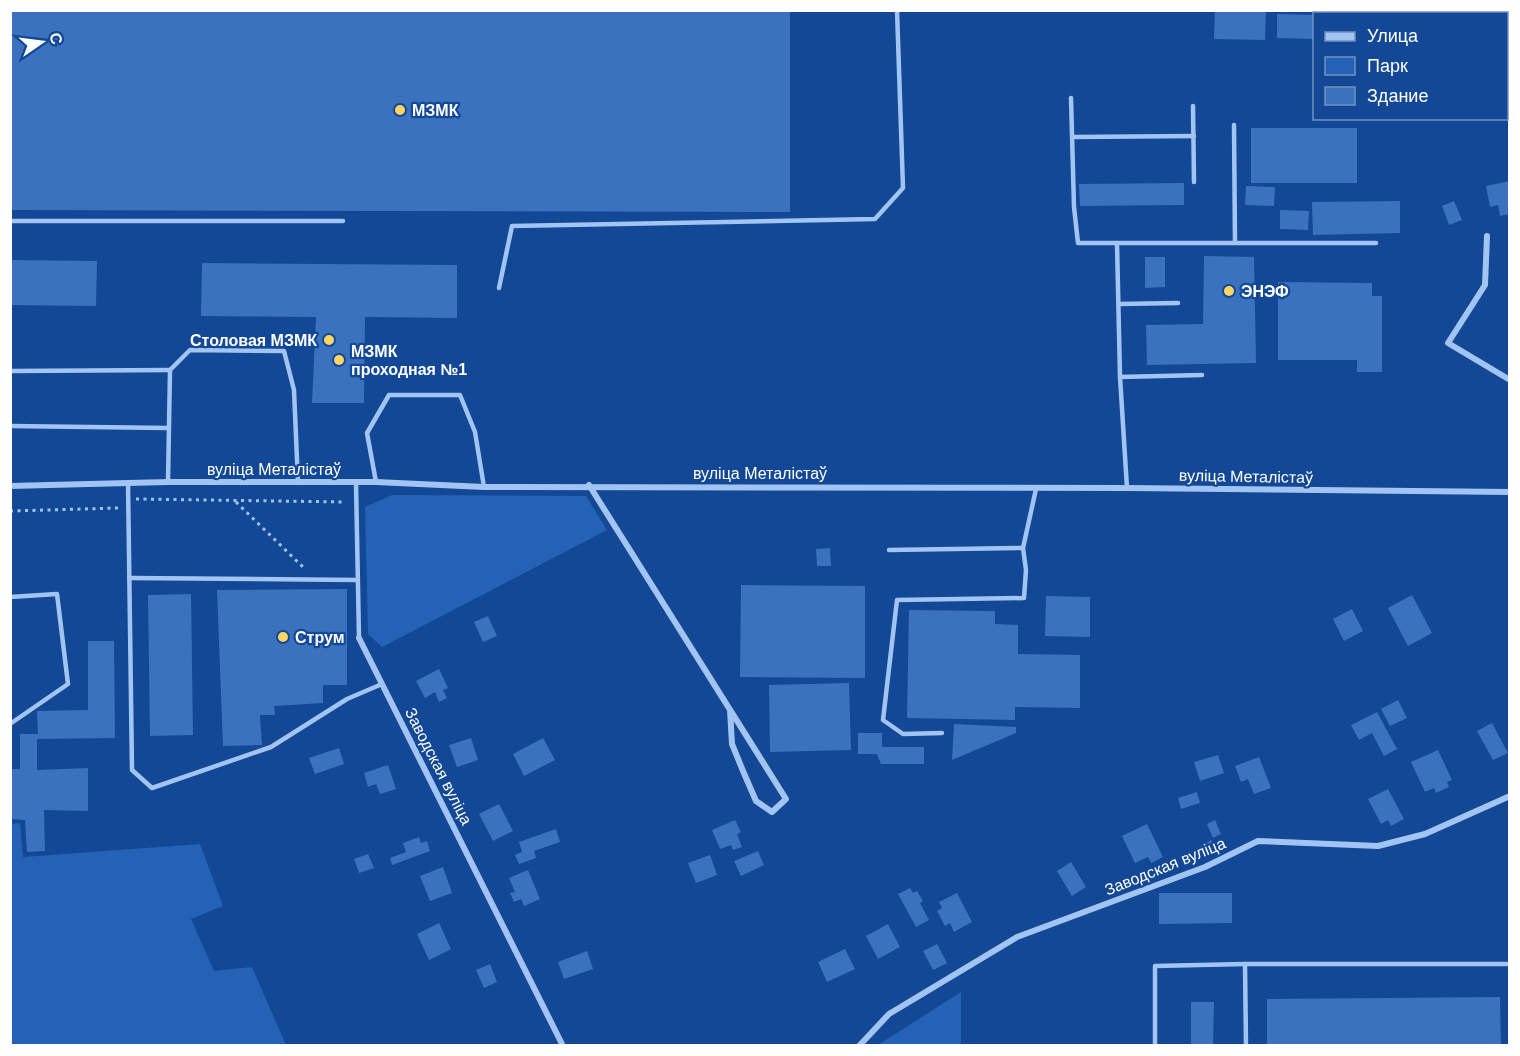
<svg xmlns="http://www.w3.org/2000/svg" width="1520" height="1056" viewBox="0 0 1520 1056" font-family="Helvetica,sans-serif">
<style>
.green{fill:#2462b5}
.building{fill:#3b72be}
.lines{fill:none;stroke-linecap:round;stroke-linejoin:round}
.path{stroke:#a2c4f3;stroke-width:3;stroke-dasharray:3 4.5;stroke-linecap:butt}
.lane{stroke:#a2c4f3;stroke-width:4.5}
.street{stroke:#a2c4f3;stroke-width:6}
.poi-dot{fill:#ffd664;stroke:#124896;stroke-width:2}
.labels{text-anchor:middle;stroke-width:4.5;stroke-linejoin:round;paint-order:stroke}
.poi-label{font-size:16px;font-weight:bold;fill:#fff;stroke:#124896;text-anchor:start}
.street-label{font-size:16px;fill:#fff;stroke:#124896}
</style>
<rect width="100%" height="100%" fill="#124896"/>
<g class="green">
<polygon points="392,495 586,496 607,530 382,647 368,634 365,507"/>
<polygon points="20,823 23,857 200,844 223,906 191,919 214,971 252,967 286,1045 11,1045 10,824"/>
<polygon points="961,992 961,1045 878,1045"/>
</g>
<g class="building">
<polygon points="10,10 790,10 790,212 10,210"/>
<polygon points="1215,10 1266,10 1265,40 1214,39"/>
<polygon points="1414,10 1510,10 1510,51 1506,51 1506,14 1414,14"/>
<polygon points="1277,14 1314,15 1314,39 1277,38"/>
<rect x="1251" y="128" width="106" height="55"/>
<polygon points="1510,181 1510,214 1500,216 1498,205 1490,207 1486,186"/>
<polygon points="1184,183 1184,205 1080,206 1079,184"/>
<polygon points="1246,186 1275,187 1274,206 1245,205"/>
<polygon points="1400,201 1400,233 1313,235 1312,202"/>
<polygon points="1454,201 1462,220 1449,225 1442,206"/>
<polygon points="1280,210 1309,211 1308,230 1280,229"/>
<polygon points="1204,256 1254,257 1256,363 1147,365 1146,325 1203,324"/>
<polygon points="1145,257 1165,257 1165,287 1145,288"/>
<polygon points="10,260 97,261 96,306 10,305"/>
<polygon points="202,263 457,265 457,318 365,317 364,403 312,403 316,317 201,316"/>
<polygon points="1278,282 1372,283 1372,296 1382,296 1382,372 1357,372 1357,360 1278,360"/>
<polygon points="830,548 831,566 817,566 816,549"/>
<polygon points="741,585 865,586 865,678 740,677"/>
<polygon points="347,589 347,685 323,685 323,703 274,706 275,715 260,715 262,745 223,746 217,590"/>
<polygon points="191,594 193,735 150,736 148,595"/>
<polygon points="1412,595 1432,633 1408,646 1388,608"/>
<polygon points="1046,596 1090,597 1090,637 1045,636"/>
<polygon points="1352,609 1363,631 1344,641 1333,619"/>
<polygon points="909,610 995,611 995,624 1018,625 1018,654 1080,655 1080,708 1015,707 1015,720 907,718"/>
<polygon points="488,616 497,636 483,642 474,622"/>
<polygon points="88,641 114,641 115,738 37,739 37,770 88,768 88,811 44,810 45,851 27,852 25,820 10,819 10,769 20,769 20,734 38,734 37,711 88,710"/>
<polygon points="439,669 448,688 443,690 447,698 439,702 435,692 425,698 416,681"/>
<polygon points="849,683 851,750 770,752 769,685"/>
<polygon points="1398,700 1407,718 1390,726 1381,709"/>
<polygon points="1377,712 1397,749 1384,756 1372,733 1359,740 1351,725"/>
<polygon points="1492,723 1508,753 1493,760 1477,731"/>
<polygon points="954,724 1016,727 1016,733 952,760"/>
<polygon points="858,733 882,733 882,747 924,747 924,764 881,764 877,754 858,754"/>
<polygon points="471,738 478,760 457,767 449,745"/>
<polygon points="543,738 555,760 524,776 513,754"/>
<polygon points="339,748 344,764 315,774 309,758"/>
<polygon points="1438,750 1452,780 1447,782 1449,787 1436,793 1434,788 1425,792 1411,762"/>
<polygon points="1218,755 1224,773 1200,781 1194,762"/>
<polygon points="1259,757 1271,788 1254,794 1248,779 1241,782 1235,766"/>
<polygon points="388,765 396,789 380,794 376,784 368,787 364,773"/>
<polygon points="1388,789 1404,819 1391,826 1388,820 1381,824 1368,799"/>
<polygon points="1197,792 1200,803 1181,809 1178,798"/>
<polygon points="499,804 513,831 493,841 479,814"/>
<polygon points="735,820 741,832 737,834 742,847 733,850 731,845 720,849 712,830"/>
<polygon points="1215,820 1221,834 1213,838 1207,824"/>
<polygon points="1147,824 1163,857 1151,863 1148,857 1135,863 1122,836"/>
<polygon points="556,829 560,842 534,851 536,858 519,864 515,855 522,852 519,842"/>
<polygon points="419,837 421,843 427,841 430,851 392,865 390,858 406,852 403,843"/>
<polygon points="1211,840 1216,849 1201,858 1196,849"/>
<polygon points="758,851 764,865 741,876 734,861"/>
<polygon points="368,854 374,868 359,873 354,859"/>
<polygon points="710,855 717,875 696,883 688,863"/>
<polygon points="1071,862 1086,887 1072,896 1057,871"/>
<polygon points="443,867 452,893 430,901 420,876"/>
<polygon points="528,870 540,899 524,906 521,899 514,902 510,893 515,892 509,878"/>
<polygon points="910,888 913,893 917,891 923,901 920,903 929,920 916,927 898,894"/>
<polygon points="957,893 972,922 954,932 950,923 945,926 937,911 942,908 939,902"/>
<polygon points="1159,893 1232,893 1232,923 1159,924"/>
<polygon points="439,923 451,949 429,960 417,934"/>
<polygon points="888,924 900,947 878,959 866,936"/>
<polygon points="937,944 947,963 933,970 923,951"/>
<polygon points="845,949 855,969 827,982 818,962"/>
<polygon points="587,951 593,969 564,979 558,962"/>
<polygon points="490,964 497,982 484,988 476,970"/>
<polygon points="1500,997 1501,1046 1267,1046 1267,999"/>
<polygon points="1191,1002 1214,1002 1213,1046 1191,1046"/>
</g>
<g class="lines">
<g class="path">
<polyline points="136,499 346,502"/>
<polyline points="236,502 304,568"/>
<polyline points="10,511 119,508"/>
</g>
<g class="lane">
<polyline points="1071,98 1074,207 1078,243 1117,243 1120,377 1127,488"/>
<polyline points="1193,106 1194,182"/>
<polyline points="1234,125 1235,243"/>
<polyline points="1073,137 1194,136"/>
<polyline points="10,221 343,221"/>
<polyline points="1117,243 1376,243"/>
<polyline points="499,288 512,226 875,219 903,188 897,10"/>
<polyline points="1119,304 1178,303"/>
<polyline points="10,371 170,370"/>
<polyline points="1120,377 1202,375"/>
<polyline points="10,426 168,428"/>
<polyline points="168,482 170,370 190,350 284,351 294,390 298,483"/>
<polyline points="376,482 367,433 389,395 460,395 475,432 484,487"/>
<polyline points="128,483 132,770 152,788 271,747 347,699 382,684"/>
<polyline points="356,483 359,638"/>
<polyline points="889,550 1023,548 1036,489"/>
<polyline points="129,578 358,580"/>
<polyline points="10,597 57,594 68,684 10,724"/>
<polyline points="942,733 903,734 883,720 897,600 1024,598 1026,570 1023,548"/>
<polyline points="1155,1046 1155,966 1245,964"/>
<polyline points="1246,1046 1245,964 1510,964"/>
</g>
<g class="street">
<polyline points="1487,236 1485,285 1448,343 1510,380"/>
<polyline points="589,485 786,799 772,812 756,801 743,771 732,744 730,710"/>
<polyline points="10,486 168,482 376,482 484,487 1127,488 1510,492"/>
<polyline points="359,638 563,1046"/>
<polyline points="859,1046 889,1014 1017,937 1205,867 1258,841 1378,846 1425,834 1510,796"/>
</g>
</g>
<g class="poi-dot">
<circle cx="400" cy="110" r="6"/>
<circle cx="1229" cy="291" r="6"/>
<circle cx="329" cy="340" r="6"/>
<circle cx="339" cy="360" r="6"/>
<circle cx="283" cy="637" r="6"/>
</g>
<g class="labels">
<g class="poi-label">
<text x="412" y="116">МЗМК</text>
<text x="1241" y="297">ЭНЭФ</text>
<text x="317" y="346" text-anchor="end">Столовая МЗМК</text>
<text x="351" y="357">МЗМК<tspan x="351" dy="18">проходная №1</tspan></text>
<text x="295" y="643">Струм</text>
</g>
<g class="street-label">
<text x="274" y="475">вуліца Металістаў</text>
<text x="760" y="479">вуліца Металістаў</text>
<text transform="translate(1246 476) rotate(1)" y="6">вуліца Металістаў</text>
<text transform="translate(439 766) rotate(63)" y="6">Заводская вуліца</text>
<text transform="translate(1165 866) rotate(-22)" y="6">Заводская вуліца</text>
</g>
</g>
<rect width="1520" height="1056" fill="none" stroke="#ffffff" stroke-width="24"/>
<rect x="1313" y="12" width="195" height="108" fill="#124896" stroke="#7191c0" stroke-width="1.5"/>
<rect x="1325" y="32" width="30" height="9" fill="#a2c4f3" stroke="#7191c0" stroke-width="1.5"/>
<text x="1367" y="42" font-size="18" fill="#ffffff">Улица</text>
<rect x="1325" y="57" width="30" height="18" fill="#2462b5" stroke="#7191c0" stroke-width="1.5"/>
<text x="1367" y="72" font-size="18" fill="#ffffff">Парк</text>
<rect x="1325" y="87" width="30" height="18" fill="#3b72be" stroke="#7191c0" stroke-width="1.5"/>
<text x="1367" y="102" font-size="18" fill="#ffffff">Здание</text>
<g transform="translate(42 42) rotate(76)" stroke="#124896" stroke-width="4.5" paint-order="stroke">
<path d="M0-4.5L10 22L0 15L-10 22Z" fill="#ffffff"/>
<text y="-9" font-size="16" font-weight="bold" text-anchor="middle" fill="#ffffff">С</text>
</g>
</svg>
